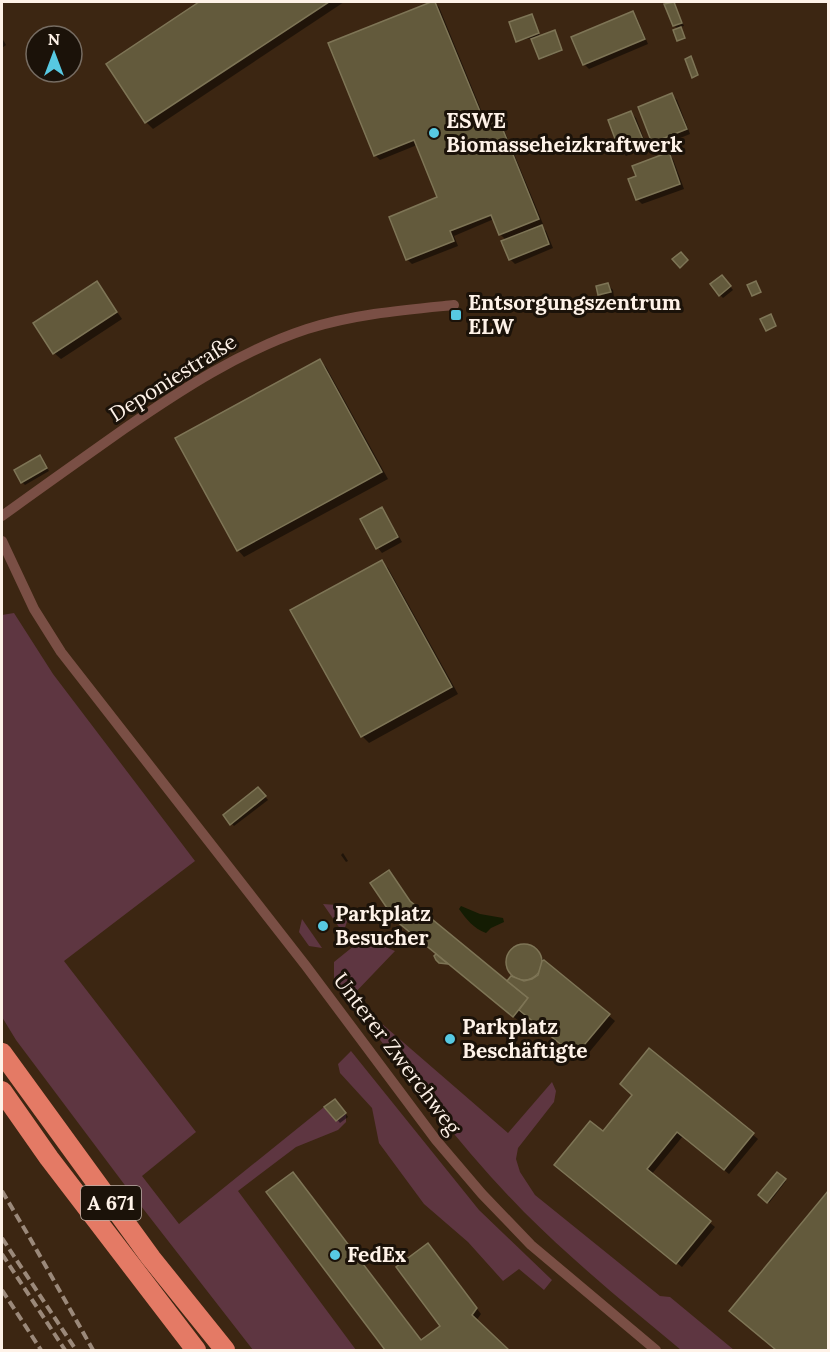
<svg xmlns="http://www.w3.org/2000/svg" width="830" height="1352" viewBox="0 0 830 1352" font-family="Lora,serif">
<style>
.grass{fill:#5e3641}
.water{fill:#141c03}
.shadow{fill:#0007}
.building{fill:#635a3c;stroke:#7e7556;stroke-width:1.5}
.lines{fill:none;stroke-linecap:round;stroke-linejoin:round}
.street{stroke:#7a4f45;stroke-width:10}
.highway{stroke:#e47a65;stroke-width:20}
.rail{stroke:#9b897a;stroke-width:4;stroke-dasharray:9 4.5;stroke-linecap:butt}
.poi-dot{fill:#57c9e2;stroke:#1b1209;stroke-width:2}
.labels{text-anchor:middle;stroke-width:6;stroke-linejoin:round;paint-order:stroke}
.shield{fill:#1b1209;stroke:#baafa5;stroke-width:1.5}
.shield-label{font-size:20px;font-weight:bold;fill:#fef2e8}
.poi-label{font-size:21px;font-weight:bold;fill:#fef2e8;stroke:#1b1209;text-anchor:start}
.street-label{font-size:21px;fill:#fef2e8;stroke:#1b1209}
</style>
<rect width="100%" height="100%" fill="#3c2612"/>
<g class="grass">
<polygon points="14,613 53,674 195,861 64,961 196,1132 142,1176 179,1224 324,1107 336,1121 346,1113 346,1122 338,1130 296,1147 238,1191 356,1350 253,1350 127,1188 16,1040 2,1017 2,615"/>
<polygon points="323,904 337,905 348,919 343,933"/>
<polygon points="302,919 322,948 309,946 299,932"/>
<path d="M374,942L395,951L351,997L508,1133L552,1082L556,1091L554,1102L518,1148L516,1159L520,1172L535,1195L660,1296L670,1297L734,1350H681C628,1306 573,1261 524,1212C454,1141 395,1058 334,980V962L355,945Z"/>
<polygon points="351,1051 479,1210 552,1280 544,1290 519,1269 503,1281 468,1242 424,1204 379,1143 372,1108 340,1073 338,1064"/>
</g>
<path class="water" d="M461,906L480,914L503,918L504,922L491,928L486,933C473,928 467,920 459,909Z"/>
<g class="shadow">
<polygon points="202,2 344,2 153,129 146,122 108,64"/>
<polygon points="434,2 439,7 488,127 499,122 503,127 543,224 540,225 546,231 553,248 515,264 510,259 506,240 500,234 494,219 454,236 458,246 412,264 407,259 390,218 439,198 417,145 380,160 375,155 330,44"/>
<polygon points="673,3 684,26 679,27 685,39 679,41 678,29 674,25"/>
<polygon points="632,13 637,18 648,44 589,69 584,64"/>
<polygon points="532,16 540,37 555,33 562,51 541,59 532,38 517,41 510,23"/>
<polygon points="2,38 6,45 2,48"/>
<polygon points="672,95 677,100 690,134 658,147 654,142"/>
<polygon points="631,113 636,118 647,147 626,156 622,151"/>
<polygon points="668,154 673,159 684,189 642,204 637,199 630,180"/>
<polygon points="725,280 733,290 723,298 720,295"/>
<polygon points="97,283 122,319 61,359 54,353"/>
<polygon points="608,285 613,290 614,297 604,299 600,294"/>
<polygon points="320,361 326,367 388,479 244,557 238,550"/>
<polygon points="42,460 49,471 25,485 22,482"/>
<polygon points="381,509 386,514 402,542 382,553 378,548 362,520"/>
<polygon points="381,562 388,568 458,694 369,743 362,736 292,611"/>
<polygon points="261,792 268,800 234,826 232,824"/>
<polygon points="343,853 348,861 346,862 341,855"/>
<polygon points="389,872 414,907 507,983 512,976 508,970 507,958 514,948 519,946 531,947 547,963 615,1021 582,1061 526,1015 520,1022 449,964 442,963 436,956 437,954 390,910"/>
<polygon points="649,1050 758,1139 729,1174 683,1136 651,1175 715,1227 682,1267 561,1169 603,1133 634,1095"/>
<polygon points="338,1103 348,1117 340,1123 327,1107"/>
<polygon points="293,1174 421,1341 442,1326 432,1250 481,1314 476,1321 507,1350 387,1350 268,1193"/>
<polygon points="777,1174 786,1181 769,1203 760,1195"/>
<polygon points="828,1193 828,1350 777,1350 731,1311"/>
</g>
<g class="building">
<polygon points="199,2 329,2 145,123 106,64"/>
<polygon points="431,2 435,2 486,126 499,120 539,219 499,235 491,215 450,231 454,241 406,260 389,217 437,197 414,140 374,156 328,43"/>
<polygon points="674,2 682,23 673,26 664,4"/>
<polygon points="633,11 645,39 583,65 571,37"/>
<polygon points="532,14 539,33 516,42 509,22"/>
<polygon points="681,27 685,38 677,41 673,30"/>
<polygon points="555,30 562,50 539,59 531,39"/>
<polygon points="691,56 698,75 692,78 685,59"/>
<polygon points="672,93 687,129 652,143 638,107"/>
<polygon points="631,111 644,142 620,152 608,120"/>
<polygon points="669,152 680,184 636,200 628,179 636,176 632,166"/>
<polygon points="542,225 549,244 509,260 501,241"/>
<polygon points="681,252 688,260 680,268 672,259"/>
<polygon points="722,275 731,286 719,296 710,284"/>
<polygon points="97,281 117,312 53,354 33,323"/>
<polygon points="756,281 761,292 752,296 747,285"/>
<polygon points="608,283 611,292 598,295 596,286"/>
<polygon points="771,314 776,326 766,331 760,319"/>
<polygon points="320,359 382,472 237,551 175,438"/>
<polygon points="40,455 47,468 21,483 14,470"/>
<polygon points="382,507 398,537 376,549 360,519"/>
<polygon points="382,560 452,687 361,737 290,610"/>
<polygon points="258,787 266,796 230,825 223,815"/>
<polygon points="389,870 410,901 528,998 513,1017 395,920 396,918 391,910 389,911 370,883"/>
<circle cx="524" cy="962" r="18"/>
<polygon points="436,954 448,964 439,963 436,960 434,956"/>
<polygon points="544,960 610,1014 575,1056 519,1010 528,998 507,981 511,976 524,981 532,979 538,975 542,961"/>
<polygon points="649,1048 754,1133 724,1170 677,1132 647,1169 711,1221 676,1264 554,1165 590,1121 603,1131 632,1095 620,1084"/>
<polygon points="335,1099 346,1113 336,1121 324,1107"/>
<polygon points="293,1172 421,1340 440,1326 396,1267 428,1243 477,1308 472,1315 509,1350 385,1350 266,1192"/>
<polygon points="777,1172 786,1179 767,1203 758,1195"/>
<polygon points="828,1191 828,1350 776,1350 729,1311"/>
</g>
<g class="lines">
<g class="street">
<path d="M2,516C42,487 83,458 124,429C181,390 240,351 307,329C355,314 404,310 454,305"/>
<polyline points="2,541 34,609 61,652 306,966 436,1140 482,1194 531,1245 656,1350"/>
</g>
<g class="highway">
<polyline points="2,1053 151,1258 225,1350"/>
<polyline points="2,1091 49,1158 196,1350"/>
</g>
<g class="rail">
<polyline points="2,1191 31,1240 93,1350"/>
<polyline points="2,1238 76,1350"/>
<polyline points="2,1254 65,1350"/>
<polyline points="2,1290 41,1350"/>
</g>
</g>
<g class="poi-dot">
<circle cx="434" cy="133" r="6"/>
<rect x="450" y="309" width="12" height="12" rx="3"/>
<circle cx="323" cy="926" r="6"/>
<circle cx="450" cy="1039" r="6"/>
<circle cx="335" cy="1255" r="6"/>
</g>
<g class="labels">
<rect class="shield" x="81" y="1186" width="60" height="34" rx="4.5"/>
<g class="shield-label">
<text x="111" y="1210">A 671</text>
</g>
<g class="poi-label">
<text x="446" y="128">ESWE<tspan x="446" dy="24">Biomasseheizkraftwerk</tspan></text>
<text x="468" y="310">Entsorgungszentrum<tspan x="468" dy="24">ELW</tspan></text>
<text x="335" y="921">Parkplatz<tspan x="335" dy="24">Besucher</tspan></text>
<text x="462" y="1034">Parkplatz<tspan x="462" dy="24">Beschäftigte</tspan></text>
<text x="347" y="1262">FedEx</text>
</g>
<g class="street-label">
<text transform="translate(173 378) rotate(-32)" y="7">Deponiestraße</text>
<text transform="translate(397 1054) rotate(53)" y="7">Unterer Zwerchweg</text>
</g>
</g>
<rect width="830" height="1352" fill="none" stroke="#fef2e8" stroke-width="6"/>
<g transform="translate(54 54)"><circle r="28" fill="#1b1209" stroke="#766c62" stroke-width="1.5"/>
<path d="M0-4.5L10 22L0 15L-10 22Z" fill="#57c9e2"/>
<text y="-9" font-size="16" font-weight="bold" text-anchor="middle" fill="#fef2e8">N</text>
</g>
</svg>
